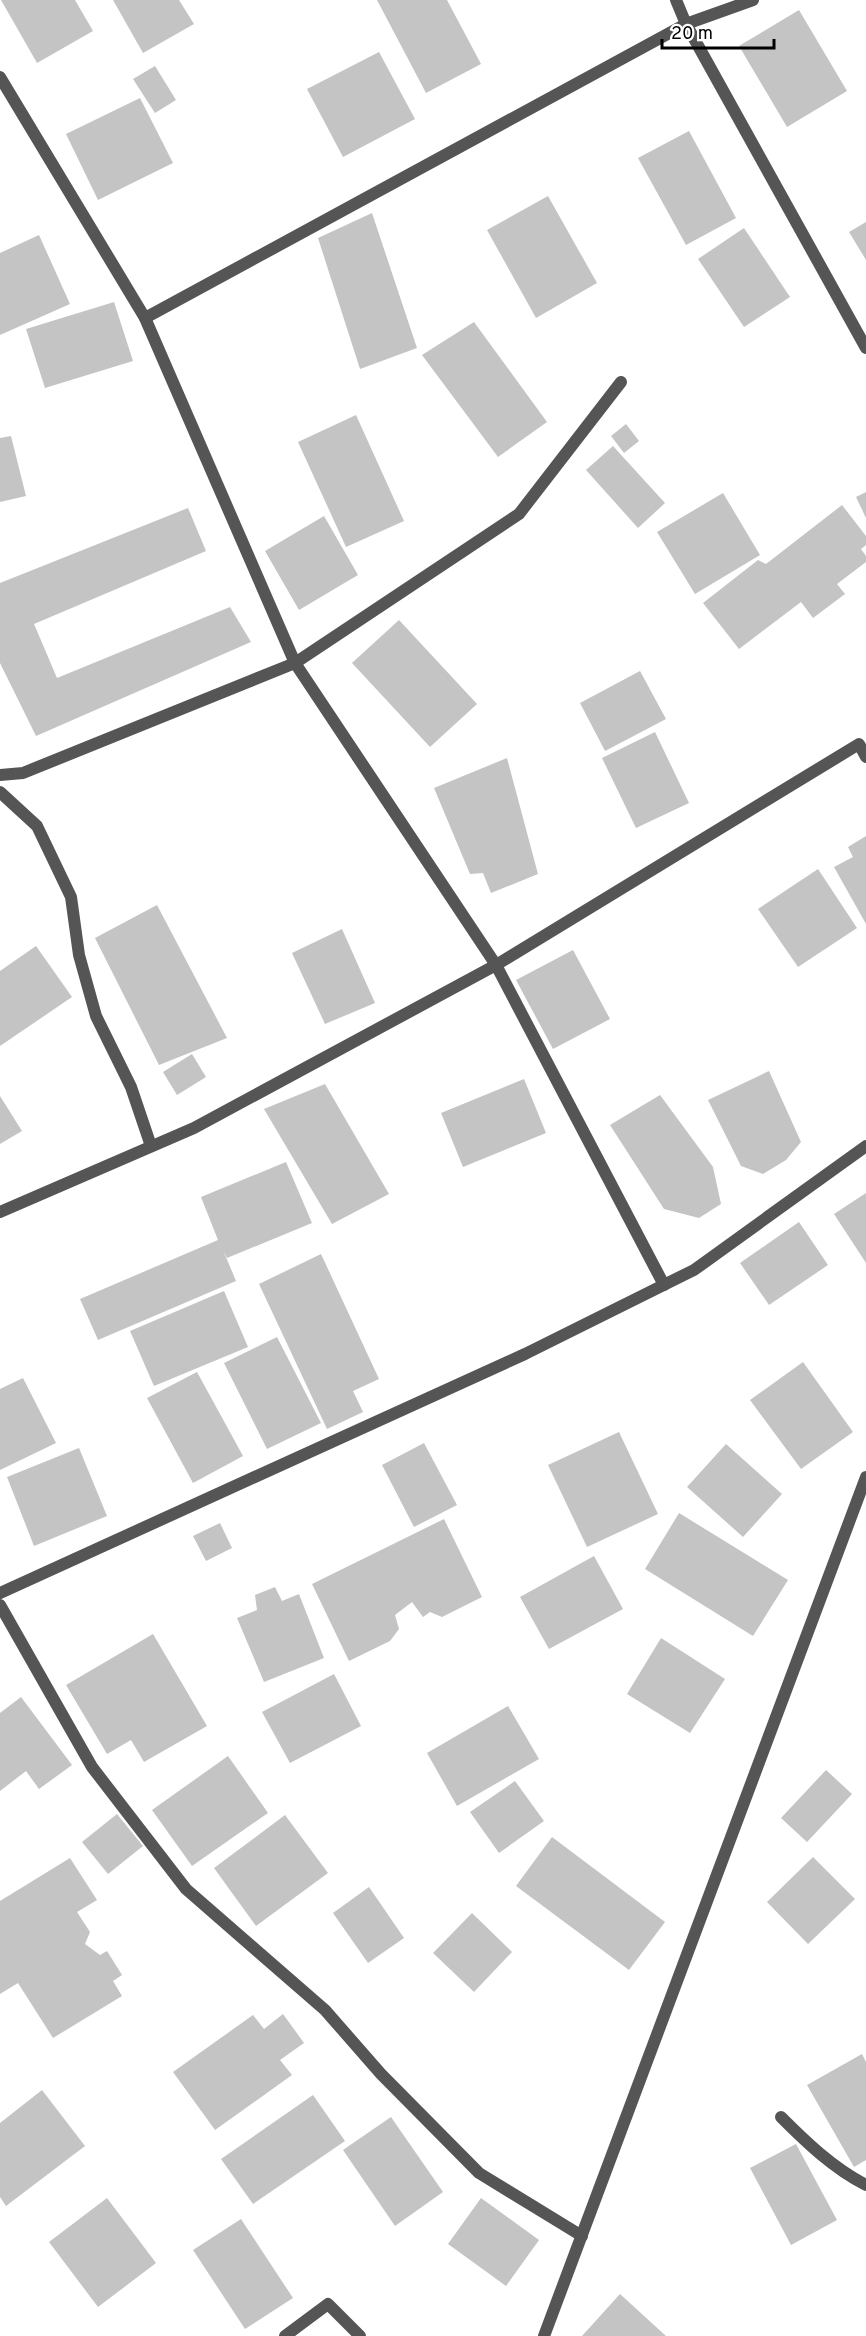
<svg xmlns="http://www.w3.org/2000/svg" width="866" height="2336" viewBox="0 0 866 2336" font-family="Overpass,sans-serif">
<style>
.building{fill:#c4c4c4}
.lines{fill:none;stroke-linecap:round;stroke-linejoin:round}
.street{stroke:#555;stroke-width:12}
</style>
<rect width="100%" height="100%" fill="#fff"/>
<g class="building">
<polygon points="1,0 75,0 93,31 37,63"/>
<polygon points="113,0 179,0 194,24 143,53"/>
<polygon points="377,0 447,0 481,64 426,93"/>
<polygon points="799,10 847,91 787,127 739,46"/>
<polygon points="379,52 415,119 343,157 307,89"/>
<polygon points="155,66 176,100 155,113 133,79"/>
<polygon points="140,98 173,163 98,200 66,134"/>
<polygon points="689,131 736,218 686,245 638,158"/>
<polygon points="548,196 597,283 536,318 487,230"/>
<polygon points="372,213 417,348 360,369 318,238"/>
<polygon points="866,222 866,260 849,232"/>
<polygon points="744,228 790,297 744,327 698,259"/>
<polygon points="39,235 70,304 0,335 0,253"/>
<polygon points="114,302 133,361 45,388 26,329"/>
<polygon points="474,322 547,422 498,457 422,355"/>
<polygon points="356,415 404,521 346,547 298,442"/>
<polygon points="626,424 639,441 624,453 611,436"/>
<polygon points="11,436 26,496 0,502 0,438"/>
<polygon points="613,446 665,503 638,528 586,470"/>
<polygon points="866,492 866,518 856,497"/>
<polygon points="723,493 760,555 695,594 657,532"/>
<polygon points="842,505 866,536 866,545 861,549 866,556 866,562 837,584 845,594 813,618 801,602 739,649 703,603 758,560 766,564"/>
<polygon points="188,508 206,551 34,624 57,678 230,607 251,642 36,736 0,663 0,583"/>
<polygon points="324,516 358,575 299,610 265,551"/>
<polygon points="399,620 477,704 430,747 352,663"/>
<polygon points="640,671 666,719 605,751 580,703"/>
<polygon points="655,732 689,803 636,828 602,758"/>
<polygon points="507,758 538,874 491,893 483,873 470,874 434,788"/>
<polygon points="866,836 866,924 834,867 853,857 848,847"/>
<polygon points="818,869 857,928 798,967 758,909"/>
<polygon points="157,905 227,1038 159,1065 95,938"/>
<polygon points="342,929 375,1003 325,1024 292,953"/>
<polygon points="36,946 72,997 0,1046 0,971"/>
<polygon points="573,950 610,1019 553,1049 516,980"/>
<polygon points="192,1054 206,1077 177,1095 163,1072"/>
<polygon points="769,1071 801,1142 786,1160 763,1174 741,1166 708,1100"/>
<polygon points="524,1079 546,1133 463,1167 441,1113"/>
<polygon points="325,1084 389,1194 332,1224 264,1109"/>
<polygon points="660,1095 713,1167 721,1204 699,1218 664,1209 610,1125"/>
<polygon points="0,1096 22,1131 0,1144"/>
<polygon points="286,1162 312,1223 227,1258 223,1250 236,1281 98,1340 80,1299 218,1240 201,1197"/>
<polygon points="866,1193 866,1263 834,1214"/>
<polygon points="799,1222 828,1265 769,1305 740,1263"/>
<polygon points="321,1254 379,1379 353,1391 363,1412 327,1429 259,1284"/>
<polygon points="224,1291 248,1347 154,1386 130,1331"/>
<polygon points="277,1337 321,1423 267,1449 224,1363"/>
<polygon points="803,1362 853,1432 801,1469 750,1400"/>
<polygon points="197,1372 243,1456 193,1483 147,1398"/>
<polygon points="23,1378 56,1443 0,1470 0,1389"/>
<polygon points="619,1432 658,1514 587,1547 548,1465"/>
<polygon points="424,1443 457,1505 414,1527 382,1465"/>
<polygon points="726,1444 782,1494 743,1537 687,1487"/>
<polygon points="79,1448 107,1516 34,1546 7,1477"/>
<polygon points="679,1513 788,1580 753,1636 645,1569"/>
<polygon points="444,1519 482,1597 442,1617 430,1612 423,1617 412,1602 395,1615 399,1629 390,1641 349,1661 312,1584"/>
<polygon points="220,1523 232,1548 206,1561 193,1536"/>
<polygon points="594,1556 623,1609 549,1649 520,1597"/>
<polygon points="275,1587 282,1601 299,1594 324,1658 264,1682 237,1618 257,1610 255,1595"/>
<polygon points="153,1634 207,1726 144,1762 131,1740 107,1754 66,1685"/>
<polygon points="661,1638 725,1679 690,1733 627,1694"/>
<polygon points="334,1674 361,1726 290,1763 262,1712"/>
<polygon points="21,1697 72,1765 39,1789 26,1771 0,1791 0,1713"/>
<polygon points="508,1706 539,1759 457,1806 427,1753"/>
<polygon points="228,1756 268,1813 192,1866 152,1810"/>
<polygon points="826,1770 852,1794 807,1842 781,1818"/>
<polygon points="515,1781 544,1821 499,1853 470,1812"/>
<polygon points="117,1814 143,1846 108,1874 82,1842"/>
<polygon points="285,1815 328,1873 256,1926 214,1868"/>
<polygon points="552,1837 665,1922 629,1970 516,1886"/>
<polygon points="813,1857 855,1899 808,1944 767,1902"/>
<polygon points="70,1858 97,1900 77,1912 90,1932 85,1944 100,1955 107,1951 122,1975 113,1981 122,1996 53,2038 18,1983 0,1994 0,1901"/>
<polygon points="369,1887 404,1938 368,1963 333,1913"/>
<polygon points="472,1913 512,1952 474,1992 433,1953"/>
<polygon points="283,2014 304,2043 280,2060 292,2075 215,2130 173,2072 253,2015 264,2029"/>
<polygon points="862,2054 866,2062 866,2160 854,2167 807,2085"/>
<polygon points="42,2090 85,2146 6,2206 0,2197 0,2123"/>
<polygon points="313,2095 345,2141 253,2204 221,2159"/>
<polygon points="391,2117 443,2192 395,2226 343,2150"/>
<polygon points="796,2144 837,2220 791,2245 750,2168"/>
<polygon points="107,2198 156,2263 98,2307 49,2242"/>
<polygon points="481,2198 539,2240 506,2286 448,2244"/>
<polygon points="241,2219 293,2298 245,2329 193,2250"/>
<polygon points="620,2294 666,2336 582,2336"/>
</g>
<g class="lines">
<g class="street">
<polyline points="676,0 686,24 866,348"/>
<polyline points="0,77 145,318 295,663 496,965 859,744 866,757"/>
<polyline points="145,318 686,24 753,0"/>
<polyline points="0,775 23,773 295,663 519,514 621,382"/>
<polyline points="0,792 37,826 71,897 79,955 96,1016 131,1087 151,1146"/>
<polyline points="0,1212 194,1128 496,965 664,1285"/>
<polyline points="0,1593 525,1354 694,1270 866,1146"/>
<polyline points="0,1605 92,1767 186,1889 325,2010 381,2074 479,2173 582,2236"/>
<path d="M781,2117C807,2143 833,2168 866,2185"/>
<polyline points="285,2336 328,2304 360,2336"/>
<polyline points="544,2336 866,1477"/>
</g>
</g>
<path d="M662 39v9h112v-9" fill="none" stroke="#000000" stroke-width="3"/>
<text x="671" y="39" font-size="18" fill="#000000" stroke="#ffffff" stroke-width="4.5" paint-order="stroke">20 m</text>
</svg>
